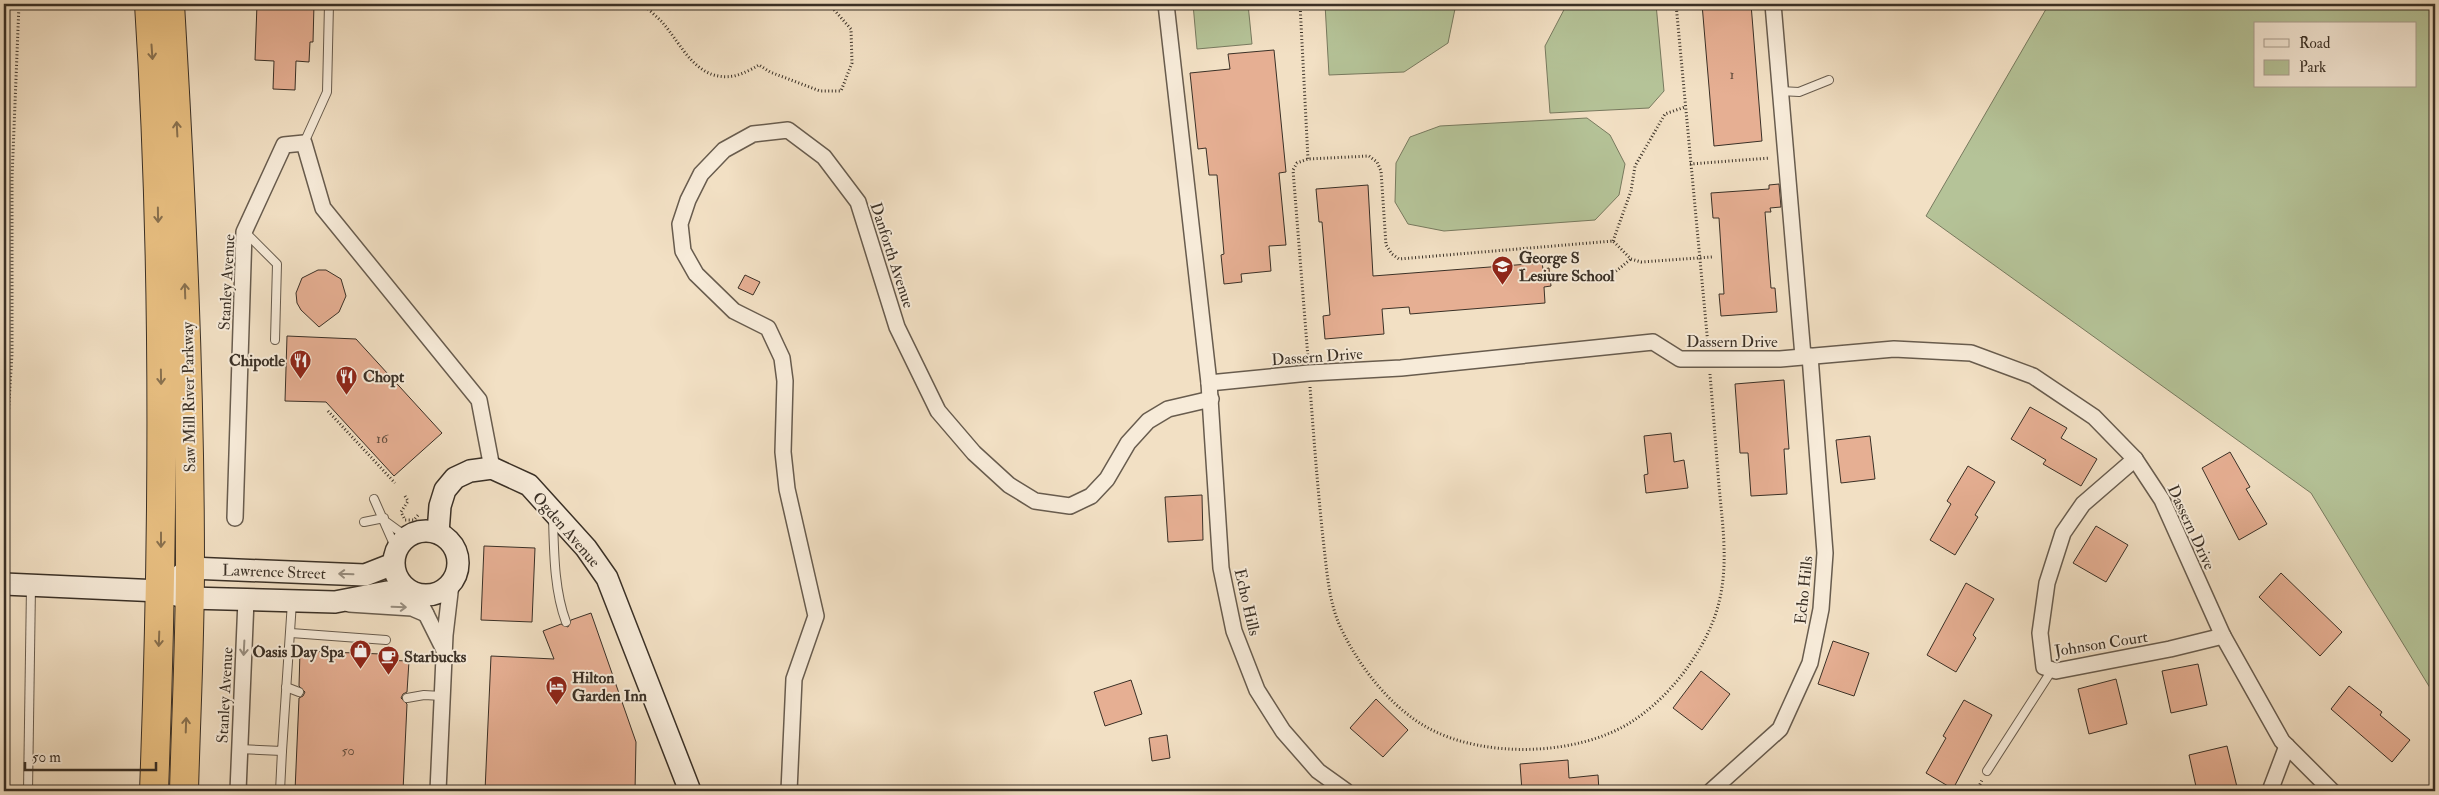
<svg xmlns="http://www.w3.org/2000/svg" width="2439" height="795" viewBox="0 0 2439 795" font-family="'IM FELL Double Pica',serif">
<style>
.green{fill:#b5c398;stroke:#787a5f;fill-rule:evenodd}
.building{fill:#e6af93;stroke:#3a3026}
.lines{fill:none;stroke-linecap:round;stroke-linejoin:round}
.lane-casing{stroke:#685c4e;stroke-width:10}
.street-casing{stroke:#685c4e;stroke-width:18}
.secondary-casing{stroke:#3a3026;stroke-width:24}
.highway-casing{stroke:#3a3026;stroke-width:30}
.path{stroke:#3a3026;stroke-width:3;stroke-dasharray:1 2.5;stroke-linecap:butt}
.lane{stroke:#f7ebd9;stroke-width:8}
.street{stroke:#f7ebd9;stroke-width:15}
.secondary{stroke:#f7ebd9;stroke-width:21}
.highway{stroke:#e9c082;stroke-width:28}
.oneway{stroke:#89714f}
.oneway2{stroke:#988e80}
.labels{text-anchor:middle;stroke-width:4;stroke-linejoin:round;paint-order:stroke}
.number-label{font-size:14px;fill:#655041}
.street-label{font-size:16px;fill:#3a3026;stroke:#f7ebd9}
.poi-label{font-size:16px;font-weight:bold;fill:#3a3026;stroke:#f7ebd9;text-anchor:start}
</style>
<rect width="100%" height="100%" fill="#f2e0c4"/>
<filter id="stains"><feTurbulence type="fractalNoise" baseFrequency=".004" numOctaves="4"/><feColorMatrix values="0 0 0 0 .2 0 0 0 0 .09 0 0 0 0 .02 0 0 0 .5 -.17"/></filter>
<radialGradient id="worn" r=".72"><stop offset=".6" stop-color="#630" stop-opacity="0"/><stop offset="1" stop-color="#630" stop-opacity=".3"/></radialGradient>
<g class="green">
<polygon points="1193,4 1248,4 1252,44 1197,49"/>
<polygon points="1325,4 1456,4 1448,43 1404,72 1329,75"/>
<polygon points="1567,4 1656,4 1664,91 1649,108 1550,113 1545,46"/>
<path d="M2049,4H2435V696L2311,493L1926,216ZM2255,24H2415V86H2255Z"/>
<polygon points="1587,118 1610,135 1625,164 1619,195 1595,220 1444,231 1408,224 1395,202 1396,163 1410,137 1440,126"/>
</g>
<g class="building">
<polygon points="257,4 314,4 313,42 310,42 309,62 296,61 295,90 273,89 274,61 255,60"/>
<polygon points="1702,4 1751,4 1762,141 1714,146"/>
<polygon points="1274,50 1286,172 1279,173 1286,245 1269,246 1271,271 1241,274 1242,282 1224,284 1221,255 1224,254 1217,175 1209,175 1206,148 1198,149 1190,73 1230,69 1228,54"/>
<polygon points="1779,184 1781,207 1770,208 1771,212 1765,212 1771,288 1775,288 1777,312 1721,316 1719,294 1724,294 1719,218 1713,218 1711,193 1769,189 1769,185"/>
<polygon points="1368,185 1373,276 1542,263 1543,269 1549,268 1551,286 1544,287 1545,303 1410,314 1409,307 1382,309 1384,334 1325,339 1323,316 1330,315 1322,222 1319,222 1316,189"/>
<polygon points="318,270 326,270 341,279 346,296 339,312 319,327 301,310 297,303 296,293 302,278"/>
<polygon points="745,275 760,282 753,295 738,288"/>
<polygon points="287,336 356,339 442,433 394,476 326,402 285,401"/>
<polygon points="1784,380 1789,449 1784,449 1787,494 1751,496 1748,453 1740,453 1735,384"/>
<polygon points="2030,407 2067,428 2061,438 2097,459 2081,486 2043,464 2046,460 2011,439"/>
<polygon points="1671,433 1674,462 1684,460 1688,488 1646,493 1644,475 1648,474 1644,436"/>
<polygon points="1870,436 1875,479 1841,483 1836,440"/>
<polygon points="2230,452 2250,487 2246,489 2267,524 2239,540 2202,468"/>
<polygon points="1968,466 1995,482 1975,515 1978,517 1955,555 1930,540 1951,504 1947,501"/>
<polygon points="1202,495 1203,540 1168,542 1165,497"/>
<polygon points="2096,526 2128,545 2106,582 2073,563"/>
<polygon points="484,546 535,548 532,622 481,620"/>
<polygon points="2281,573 2342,632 2320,656 2259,597"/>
<polygon points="1966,583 1994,599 1973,635 1976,638 1956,672 1927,655"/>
<polygon points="591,613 636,742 635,791 485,791 491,656 554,659 543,631 561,624 568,627 571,620"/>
<polygon points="1833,641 1869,653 1854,696 1818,684"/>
<polygon points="300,651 382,654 381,660 409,661 407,692 403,694 401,698 407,704 403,791 295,791 299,698 303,696 305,692 299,686"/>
<polygon points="2198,664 2207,705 2171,713 2162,671"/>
<polygon points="1701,671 1730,694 1702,730 1673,708"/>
<polygon points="2116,679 2127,724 2089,734 2078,689"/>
<polygon points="1131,680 1142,714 1105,726 1094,692"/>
<polygon points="2349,686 2382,712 2380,715 2410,740 2392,762 2331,709"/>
<polygon points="1376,699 1408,730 1383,757 1350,728"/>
<polygon points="1964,700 1992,715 1953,789 1926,773 1946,738 1943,736"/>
<polygon points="1167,735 1170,758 1152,761 1149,738"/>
<polygon points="2227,746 2238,791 2197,791 2189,755"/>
<polygon points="1568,760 1569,778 1598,775 1599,791 1522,791 1520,764"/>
</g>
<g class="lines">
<defs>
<g id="lane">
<polyline points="1780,91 1799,92 1829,80"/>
<polyline points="304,143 327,92 329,4"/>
<polyline points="245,232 277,264 275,340"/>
<polyline points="374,499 396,549"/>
<path d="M553,517C554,551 554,590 566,622"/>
<polyline points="385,521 407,537"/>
<polyline points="364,522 384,518"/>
<polyline points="291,633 386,640"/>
<polyline points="286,687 299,692"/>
<polyline points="407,698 424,695 442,696"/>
<polyline points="239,749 282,751 292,602"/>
<polyline points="1987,771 2052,670"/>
<polyline points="28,791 31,586"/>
<polyline points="280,791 282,751"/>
</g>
<g id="street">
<polyline points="1166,4 1209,383 1221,568 1234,631 1257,690 1283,731 1318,771 1346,791"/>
<polyline points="1773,4 1803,356"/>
<polyline points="1209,383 1309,373 1401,368 1653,342 1680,359 1780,359 1894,349 1971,353 2033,376 2094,417 2135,459 2162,500 2223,636 2282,741 2332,791"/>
<polyline points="2135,459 2083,504 2063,533 2047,583 2040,633 2044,667 2056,671 2170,649 2223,636"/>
<polyline points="235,518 244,232 284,145 304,143 323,208 479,400 492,468"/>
<polyline points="349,604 412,608 426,614"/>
<polyline points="422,606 444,650"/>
<polyline points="238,791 246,600"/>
<polyline points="438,791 445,635 451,584"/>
<polyline points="789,791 794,679 816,616 787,489 783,452 785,381 782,358 768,328 734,311 696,274 683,251 680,224 688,200 701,174 724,150 753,134 788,130 824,157 858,202 897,327 938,411 974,453 1009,485 1035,501 1070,506 1091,496 1107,479 1128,443 1148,421 1168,409 1211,399"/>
<polyline points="1711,791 1780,729 1810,663 1821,609 1825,553 1810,356"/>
<polyline points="2270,791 2287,746"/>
</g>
<g id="secondary">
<circle cx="426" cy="563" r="32"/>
<polyline points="438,533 440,506 445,490 455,478 470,471 492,468 529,485 586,548 607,578 690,791"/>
<polyline points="4,584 160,591 189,598 335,602 387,592 413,593"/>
<polyline points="160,591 190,568 365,575 393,564"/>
</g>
<g id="highway">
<path d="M149,4C166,266 164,529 154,791"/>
<path d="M170,4C181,191 190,378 190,566C190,641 186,716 184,791"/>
</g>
</defs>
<use href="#lane" class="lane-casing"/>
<use href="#street" class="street-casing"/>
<use href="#secondary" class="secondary-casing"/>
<use href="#highway" class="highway-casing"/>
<g class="path">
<path d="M643,4C649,10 656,16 662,22C683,46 696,82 734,76C743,74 752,69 759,65L770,72L820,91H841L852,63L851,29L829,4"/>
<polyline points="1300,4 1308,159"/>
<polyline points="1676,4 1708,345"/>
<polyline points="1690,164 1770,158"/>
<polyline points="1613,241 1631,191 1635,166 1665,114 1685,107"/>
<polyline points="1605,280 1631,259"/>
<polyline points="1308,358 1293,170 1297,163 1308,159 1369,156 1377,162 1381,171 1386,245 1392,254 1399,259 1613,241 1631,259 1641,262 1712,257"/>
<path d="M1310,387C1314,440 1318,494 1324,547C1327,573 1329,600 1339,624C1357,664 1390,708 1430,729C1485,758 1574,756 1628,724C1666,701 1700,658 1715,616C1730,572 1723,530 1719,486C1716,448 1713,411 1710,374"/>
<polyline points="328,411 395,483"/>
<polyline points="4,482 12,354 12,178 19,4"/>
<polyline points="405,496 408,501 401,512 405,520 414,520 419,514"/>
<polyline points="1977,791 1982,780"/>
</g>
<use href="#lane" class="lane"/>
<use href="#street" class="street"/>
<use href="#secondary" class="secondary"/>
<use href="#highway" class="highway"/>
</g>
<defs><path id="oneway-shaft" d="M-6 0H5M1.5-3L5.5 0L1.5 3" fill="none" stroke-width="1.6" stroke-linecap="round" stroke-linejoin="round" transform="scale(1.25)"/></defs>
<g class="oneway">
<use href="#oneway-shaft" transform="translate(152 52) rotate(86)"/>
<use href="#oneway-shaft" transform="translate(177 129) rotate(-93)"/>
<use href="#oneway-shaft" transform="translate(158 215) rotate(89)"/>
<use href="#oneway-shaft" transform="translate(185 291) rotate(-92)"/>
<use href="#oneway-shaft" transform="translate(161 377) rotate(89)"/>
<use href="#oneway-shaft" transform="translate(161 540) rotate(90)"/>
<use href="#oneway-shaft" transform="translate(159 639) rotate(92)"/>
<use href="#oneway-shaft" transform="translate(186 725) rotate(-88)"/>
</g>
<g class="oneway2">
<use href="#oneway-shaft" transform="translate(346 574) rotate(-178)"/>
<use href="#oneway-shaft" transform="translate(399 607) rotate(2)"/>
<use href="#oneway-shaft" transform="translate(244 648) rotate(93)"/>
</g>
<defs>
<symbol id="school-pin" viewBox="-11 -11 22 30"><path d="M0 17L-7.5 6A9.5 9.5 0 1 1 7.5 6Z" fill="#8f2418" stroke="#f7ebd9"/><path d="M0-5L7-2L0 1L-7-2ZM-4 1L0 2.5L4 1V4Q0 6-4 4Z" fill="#fff"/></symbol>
<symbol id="restaurant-pin" viewBox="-11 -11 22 30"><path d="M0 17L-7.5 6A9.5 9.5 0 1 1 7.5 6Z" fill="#8f2418" stroke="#f7ebd9"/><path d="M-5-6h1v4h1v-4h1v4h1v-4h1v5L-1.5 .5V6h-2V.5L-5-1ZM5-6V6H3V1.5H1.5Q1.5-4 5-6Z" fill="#fff"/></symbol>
<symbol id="shop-pin" viewBox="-11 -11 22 30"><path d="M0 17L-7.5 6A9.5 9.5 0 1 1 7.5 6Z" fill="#8f2418" stroke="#f7ebd9"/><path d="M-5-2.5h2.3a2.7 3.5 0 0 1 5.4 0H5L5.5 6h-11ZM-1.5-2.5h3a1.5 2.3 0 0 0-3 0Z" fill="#fff"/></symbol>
<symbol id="cafe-pin" viewBox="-11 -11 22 30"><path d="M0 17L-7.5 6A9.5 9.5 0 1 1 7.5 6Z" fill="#8f2418" stroke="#f7ebd9"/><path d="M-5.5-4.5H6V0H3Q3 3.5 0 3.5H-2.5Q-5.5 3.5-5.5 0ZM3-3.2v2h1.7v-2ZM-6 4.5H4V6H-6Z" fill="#fff"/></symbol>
<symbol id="hotel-pin" viewBox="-11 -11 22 30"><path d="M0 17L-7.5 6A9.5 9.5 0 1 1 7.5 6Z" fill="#8f2418" stroke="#f7ebd9"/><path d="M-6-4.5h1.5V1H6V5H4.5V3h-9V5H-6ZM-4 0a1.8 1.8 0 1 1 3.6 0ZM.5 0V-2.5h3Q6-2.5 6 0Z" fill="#fff"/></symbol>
</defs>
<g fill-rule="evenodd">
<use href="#school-pin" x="1490" y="254" width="25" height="34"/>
<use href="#restaurant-pin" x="288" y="348" width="25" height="34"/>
<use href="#restaurant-pin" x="334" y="364" width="25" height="34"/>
<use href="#shop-pin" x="348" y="638" width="25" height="34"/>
<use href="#cafe-pin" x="376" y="644" width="25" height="34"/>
<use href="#hotel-pin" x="544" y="674" width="25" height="34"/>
</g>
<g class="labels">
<g class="number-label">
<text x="1732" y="79">1</text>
<text x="382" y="443">16</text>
<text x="348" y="755">50</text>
</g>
<g class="street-label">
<text transform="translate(893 255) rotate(72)" y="6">Danforth Avenue</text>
<text transform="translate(226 282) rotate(-87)" y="6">Stanley Avenue</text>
<text x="1732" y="347">Dassern Drive</text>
<text transform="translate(1317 356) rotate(-4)" y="6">Dassern Drive</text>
<text transform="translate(188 397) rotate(-91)" y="6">Saw Mill River Parkway</text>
<text transform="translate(2192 527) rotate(65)" y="6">Dassern Drive</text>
<text transform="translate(567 529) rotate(49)" y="6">Ogden Avenue</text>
<text transform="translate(274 571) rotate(2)" y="6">Lawrence Street</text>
<text transform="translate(1803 590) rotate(-84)" y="6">Echo Hills</text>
<text transform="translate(1248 602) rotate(77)" y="6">Echo Hills</text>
<text transform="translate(2101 643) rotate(-9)" y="6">Johnson Court</text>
<text transform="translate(224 695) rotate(-87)" y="6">Stanley Avenue</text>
</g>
<g class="poi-label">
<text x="1519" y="263">George S<tspan x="1519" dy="18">Lesiure School</tspan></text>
<text x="285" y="366" text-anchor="end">Chipotle</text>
<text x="363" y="382">Chopt</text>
<text x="344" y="657" text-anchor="end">Oasis Day Spa</text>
<text x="404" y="662">Starbucks</text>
<text x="572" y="683">Hilton<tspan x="572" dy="18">Garden Inn</tspan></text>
</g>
</g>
<rect width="2439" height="795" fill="none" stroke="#f2e0c4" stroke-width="20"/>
<rect x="5" y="5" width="2429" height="785" fill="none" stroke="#3a3026" stroke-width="2.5"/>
<rect x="10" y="10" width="2419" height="775" fill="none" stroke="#3a3026"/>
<rect x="2254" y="22" width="162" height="65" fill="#f7ebd9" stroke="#aba091"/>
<rect x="2264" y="39" width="25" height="8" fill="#f7ebd9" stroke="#aba091"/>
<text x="2299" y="48" font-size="15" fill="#3a3026">Road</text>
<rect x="2264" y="60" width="25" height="15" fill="#b5c398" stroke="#aba091"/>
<text x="2299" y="72" font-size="15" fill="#3a3026">Park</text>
<path d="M25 762v8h131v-8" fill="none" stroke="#3a3026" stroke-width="2.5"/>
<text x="32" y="762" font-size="15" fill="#3a3026" stroke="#f7ebd9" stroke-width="4" paint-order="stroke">50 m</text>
<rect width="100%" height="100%" filter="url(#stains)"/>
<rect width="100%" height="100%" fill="url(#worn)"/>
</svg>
